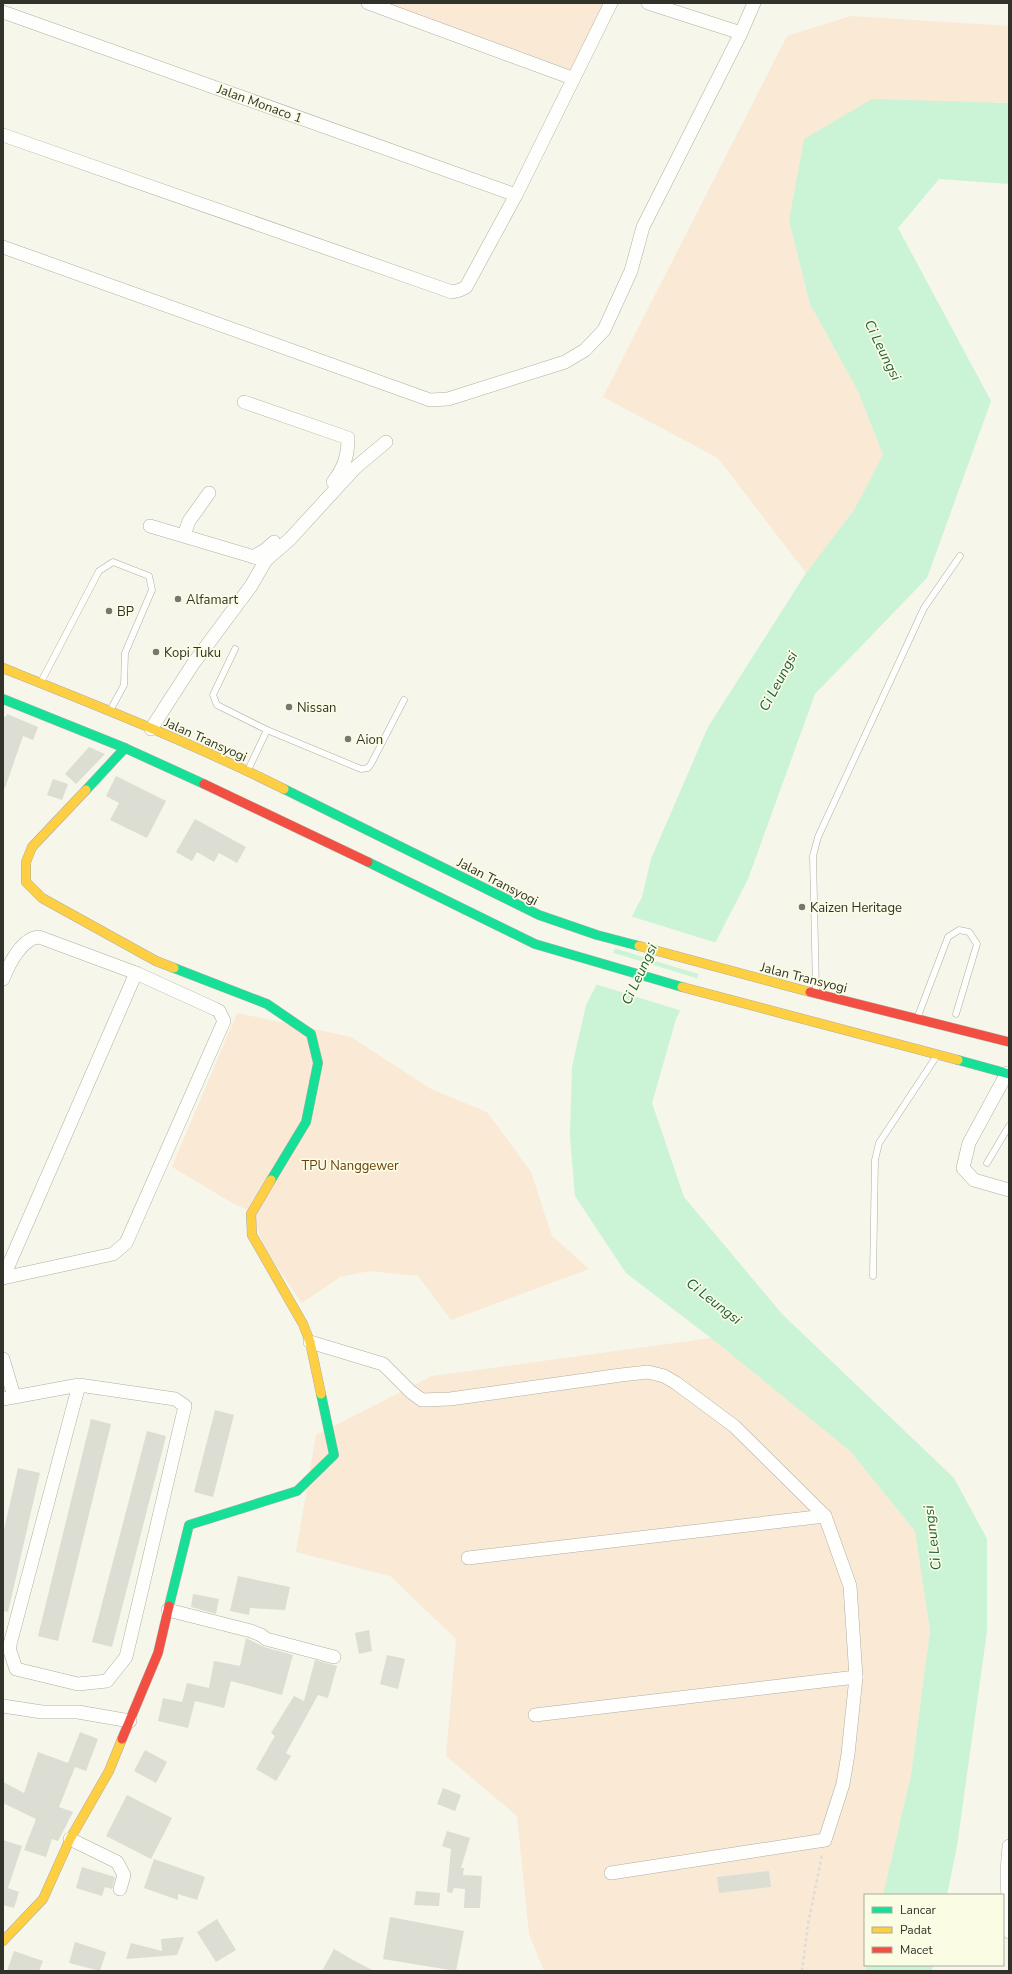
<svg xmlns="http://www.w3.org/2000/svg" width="1012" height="1974" viewBox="0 0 1012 1974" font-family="'Nunito Sans',sans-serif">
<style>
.green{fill:#fae9d5}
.water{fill:#cbf3d6}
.pier{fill:#f6f6ea}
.building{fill:#dcded4}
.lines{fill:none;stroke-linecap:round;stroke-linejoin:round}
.lane-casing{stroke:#aeafa5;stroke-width:7}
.street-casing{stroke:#aeafa5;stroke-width:14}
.fast-casing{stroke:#aeafa5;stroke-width:10}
.slow-casing{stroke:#aeafa5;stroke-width:10}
.jam-casing{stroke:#aeafa5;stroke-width:10}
.path{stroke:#dcdcd8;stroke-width:2.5;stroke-dasharray:3 3;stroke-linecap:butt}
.lane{stroke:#fefefc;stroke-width:6}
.street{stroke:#fefefc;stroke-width:13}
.fast{stroke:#16e098;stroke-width:9}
.slow{stroke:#ffcf43;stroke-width:9}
.jam{stroke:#f24e42;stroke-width:9}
.poi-dot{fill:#76776d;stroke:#fbfce4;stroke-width:1.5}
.labels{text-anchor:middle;stroke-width:3.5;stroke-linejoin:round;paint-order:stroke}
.street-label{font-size:13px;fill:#313229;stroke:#fbfce4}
.poi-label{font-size:13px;fill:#313229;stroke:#fbfce4;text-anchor:start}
.park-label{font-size:13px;fill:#6c400e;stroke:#fbfce4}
.water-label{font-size:14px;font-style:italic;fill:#1d5e3c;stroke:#fbfce4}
</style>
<rect width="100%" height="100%" fill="#f6f6ea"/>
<g class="green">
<polygon points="375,3 610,3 578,64 570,70"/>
<polygon points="851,16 1009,26 1009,103 998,102 804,139 789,220 810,304 858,391 883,455 854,510 806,573 718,458 603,397 787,36"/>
<polygon points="237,1013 351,1037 431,1089 487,1112 531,1172 552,1236 589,1269 451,1320 418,1276 369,1271 340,1277 302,1303 265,1250 251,1211 236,1205 172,1167"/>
<polygon points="711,1338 850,1451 915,1531 930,1631 911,1775 883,1895 865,1895 865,1965 867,1965 865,1971 544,1971 529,1934 517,1816 446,1756 456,1639 390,1576 296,1552 316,1435 432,1376"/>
</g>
<g class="water">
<polygon points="872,99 1009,103 1009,184 939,179 898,228 991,401 927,578 815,694 748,879 676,1019 652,1103 684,1197 782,1314 954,1478 987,1539 987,1631 957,1846 947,1895 883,1895 911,1775 930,1631 915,1531 850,1451 711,1338 626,1273 575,1196 570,1136 572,1067 586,1005 642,897 651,859 708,727 806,573 854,510 883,455 858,391 810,304 789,220 804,139"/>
<polygon points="867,1965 933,1965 932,1971 865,1971"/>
</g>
<g class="pier">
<polygon points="630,916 717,943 701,975 614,948"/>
<polygon points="611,952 699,979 682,1011 595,984"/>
</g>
<g class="building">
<polygon points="7,714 38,727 33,740 23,736 5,788 3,787 3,716 6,717"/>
<polygon points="89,747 105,754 76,784 65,774"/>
<polygon points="116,776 166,801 147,838 110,820 119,803 106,796"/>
<polygon points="53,779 68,784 62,800 47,795"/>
<polygon points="195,819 246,847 237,863 219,853 214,862 197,852 192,861 176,852"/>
<polygon points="215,1410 234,1415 213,1497 194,1492"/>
<polygon points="91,1419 111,1424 58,1641 38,1636"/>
<polygon points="147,1431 166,1436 112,1647 92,1642"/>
<polygon points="18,1468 40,1473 8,1612 3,1611 3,1534"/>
<polygon points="238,1576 290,1587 285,1610 250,1608 249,1615 230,1611"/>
<polygon points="193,1594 219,1599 216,1614 191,1607"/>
<polygon points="369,1630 372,1651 359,1654 355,1633"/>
<polygon points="246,1638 264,1647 293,1655 282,1695 231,1681 224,1708 195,1701 188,1728 158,1721 163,1698 182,1702 187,1683 209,1688 214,1661 240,1666"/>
<polygon points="387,1655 405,1659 398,1689 380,1684"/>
<polygon points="315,1660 337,1666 328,1698 318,1695 286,1753 291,1756 276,1781 256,1769 275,1736 271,1733 294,1696 304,1701"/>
<polygon points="80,1732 98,1739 86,1771 75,1767 59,1807 73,1812 58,1841 52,1839 46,1857 24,1850 36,1819 3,1803 3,1782 24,1793 38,1752 68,1763"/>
<polygon points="145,1750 167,1762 156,1783 134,1771"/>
<polygon points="443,1788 461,1795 455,1811 437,1804"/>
<polygon points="127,1795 172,1818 151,1859 106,1836"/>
<polygon points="447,1831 470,1838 461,1868 464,1868 463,1875 482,1876 480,1908 464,1908 465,1889 454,1888 452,1893 447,1892 451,1849 442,1846"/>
<polygon points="3,1840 22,1846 8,1888 19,1892 14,1908 3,1905"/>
<polygon points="154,1859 205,1877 197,1900 178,1894 178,1900 144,1888"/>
<polygon points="82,1867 115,1877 112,1889 105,1887 102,1896 76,1888"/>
<polygon points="769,1871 771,1887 719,1893 717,1877"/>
<polygon points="416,1891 440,1893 439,1906 414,1905"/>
<polygon points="390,1917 464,1931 456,1971 383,1959"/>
<polygon points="217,1919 236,1950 216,1962 197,1932"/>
<polygon points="184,1937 177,1955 126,1959 131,1943 162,1951 161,1939"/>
<polygon points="75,1942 106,1952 100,1971 69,1963"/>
<polygon points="334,1949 353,1960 374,1971 322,1971"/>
<polygon points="14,1951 43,1961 39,1971 7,1971"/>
</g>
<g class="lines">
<defs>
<g id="lane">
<polyline points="235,649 213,695 217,705 267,730 361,769 368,768 371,764 404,700"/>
<polyline points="42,680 99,571 113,562 149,576 152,590 125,653 124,685 112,707"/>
<polyline points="249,768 267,730"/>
<polyline points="816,990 813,856 818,837 924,608 960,556"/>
<polyline points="918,1016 948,937 959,930 969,932 977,944 956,1014"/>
<polyline points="987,1163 1009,1126"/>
<polyline points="873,1276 875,1160 879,1143 936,1057"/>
</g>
<g id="street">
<polyline points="368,3 572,78"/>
<polyline points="648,3 741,33"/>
<polyline points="3,12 516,195"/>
<polyline points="3,135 452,292 460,290 466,287 516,195 611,3"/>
<polyline points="3,247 430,400 448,399 565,362 585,350 604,330 631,271 643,227 741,33 754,3"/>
<path d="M244,402L348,438C348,456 344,468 333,482"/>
<polyline points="150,526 261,559"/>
<polyline points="184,535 189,521 209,493"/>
<polyline points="253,557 265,550 274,542"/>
<polyline points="151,729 193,664 251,586 266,560 290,539 355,468 386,442"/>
<path d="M3,979C9,964 22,938 39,937L136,973L215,1009L219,1011L224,1021L126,1243L113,1254L3,1278"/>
<polyline points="1007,1073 969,1143 963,1168 974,1180 1009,1190"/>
<polyline points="3,1278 136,973"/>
<polyline points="310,1342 383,1364 411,1392 422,1400 450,1399 621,1375 648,1372 664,1376 676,1383 734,1426 825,1516 850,1586 856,1677 848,1754 843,1784 825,1840 611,1873"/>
<polyline points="3,1359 14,1396"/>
<polyline points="3,1399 79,1385 175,1399 185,1406 126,1657 107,1681 78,1684 16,1669 9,1648 79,1385"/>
<polyline points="468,1558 825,1516"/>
<polyline points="168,1610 251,1631 261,1635 266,1639 334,1657"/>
<polyline points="3,1706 42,1712 78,1712 130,1721"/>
<polyline points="535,1715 856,1677"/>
<polyline points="70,1839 117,1862 124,1875 120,1889"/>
<polyline points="1009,1846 1007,1872 1009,1932"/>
</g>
<g id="fast">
<polyline points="3,699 125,748 204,784"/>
<polyline points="284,789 539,915 597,935 639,946"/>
<polyline points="86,790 125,748"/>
<polyline points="368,862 535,944 682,987"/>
<polyline points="174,968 267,1004 311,1034 318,1063 306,1122 271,1180"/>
<polyline points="958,1060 1009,1074"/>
<polyline points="169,1606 189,1525 297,1491 334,1455 321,1394"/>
</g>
<g id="slow">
<path d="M3,668C98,706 192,743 284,789"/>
<polyline points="86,790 32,847 26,862 26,882 42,898 156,961 174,968"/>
<polyline points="639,946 810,992"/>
<polyline points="682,987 958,1060"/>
<polyline points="271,1180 251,1214 252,1235 303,1324 310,1342 321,1394"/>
<polyline points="3,1941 43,1899 70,1839 109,1771 122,1739"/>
</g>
<g id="jam">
<polyline points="204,784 368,862"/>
<polyline points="810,992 1009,1042"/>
<polyline points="122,1739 158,1653 169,1606"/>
</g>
</defs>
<use href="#lane" class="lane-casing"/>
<use href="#street" class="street-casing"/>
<use href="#fast" class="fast-casing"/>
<use href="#slow" class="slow-casing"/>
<use href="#jam" class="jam-casing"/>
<polyline class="path" points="802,1971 808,1924 822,1855"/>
<use href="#lane" class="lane"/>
<use href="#street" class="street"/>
<use href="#fast" class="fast"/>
<use href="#slow" class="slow"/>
<use href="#jam" class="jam"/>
</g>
<g class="poi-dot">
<circle cx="178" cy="599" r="4"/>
<circle cx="109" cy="611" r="4"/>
<circle cx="156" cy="652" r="4"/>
<circle cx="289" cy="707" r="4"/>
<circle cx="348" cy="739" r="4"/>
<circle cx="802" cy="907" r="4"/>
</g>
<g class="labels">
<g class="street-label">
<text transform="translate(260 103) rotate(20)" y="5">Jalan Monaco 1</text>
<text transform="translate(206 739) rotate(24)" y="5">Jalan Transyogi</text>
<text transform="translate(498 881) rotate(27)" y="5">Jalan Transyogi</text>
<text transform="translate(804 977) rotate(14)" y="5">Jalan Transyogi</text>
</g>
<g class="poi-label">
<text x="186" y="604">Alfamart</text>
<text x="117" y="616">BP</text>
<text x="164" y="657">Kopi Tuku</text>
<text x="297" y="712">Nissan</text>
<text x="356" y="744">Aion</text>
<text x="810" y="912">Kaizen Heritage</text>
</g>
<g class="park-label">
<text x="350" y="1170">TPU Nanggewer</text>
</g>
<g class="water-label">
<text transform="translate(883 350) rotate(64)" y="5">Ci Leungsi</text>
<text transform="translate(778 681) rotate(-62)" y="5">Ci Leungsi</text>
<text transform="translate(639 974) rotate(-65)" y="5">Ci Leungsi</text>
<text transform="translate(714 1301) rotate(38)" y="5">Ci Leungsi</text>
<text transform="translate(932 1538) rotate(-97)" y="5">Ci Leungsi</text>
</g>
</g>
<rect width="1012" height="1974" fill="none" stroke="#313229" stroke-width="8"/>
<rect x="864" y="1894" width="140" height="72" fill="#fbfce4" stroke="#aaab99"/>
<rect x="872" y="1907" width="20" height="6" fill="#16e098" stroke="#aaab99"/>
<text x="900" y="1914" font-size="12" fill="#313229">Lancar</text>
<rect x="872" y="1927" width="20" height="6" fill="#ffcf43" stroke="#aaab99"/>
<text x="900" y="1934" font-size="12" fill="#313229">Padat</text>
<rect x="872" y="1947" width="20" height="6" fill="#f24e42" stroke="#aaab99"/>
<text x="900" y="1954" font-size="12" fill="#313229">Macet</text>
</svg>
